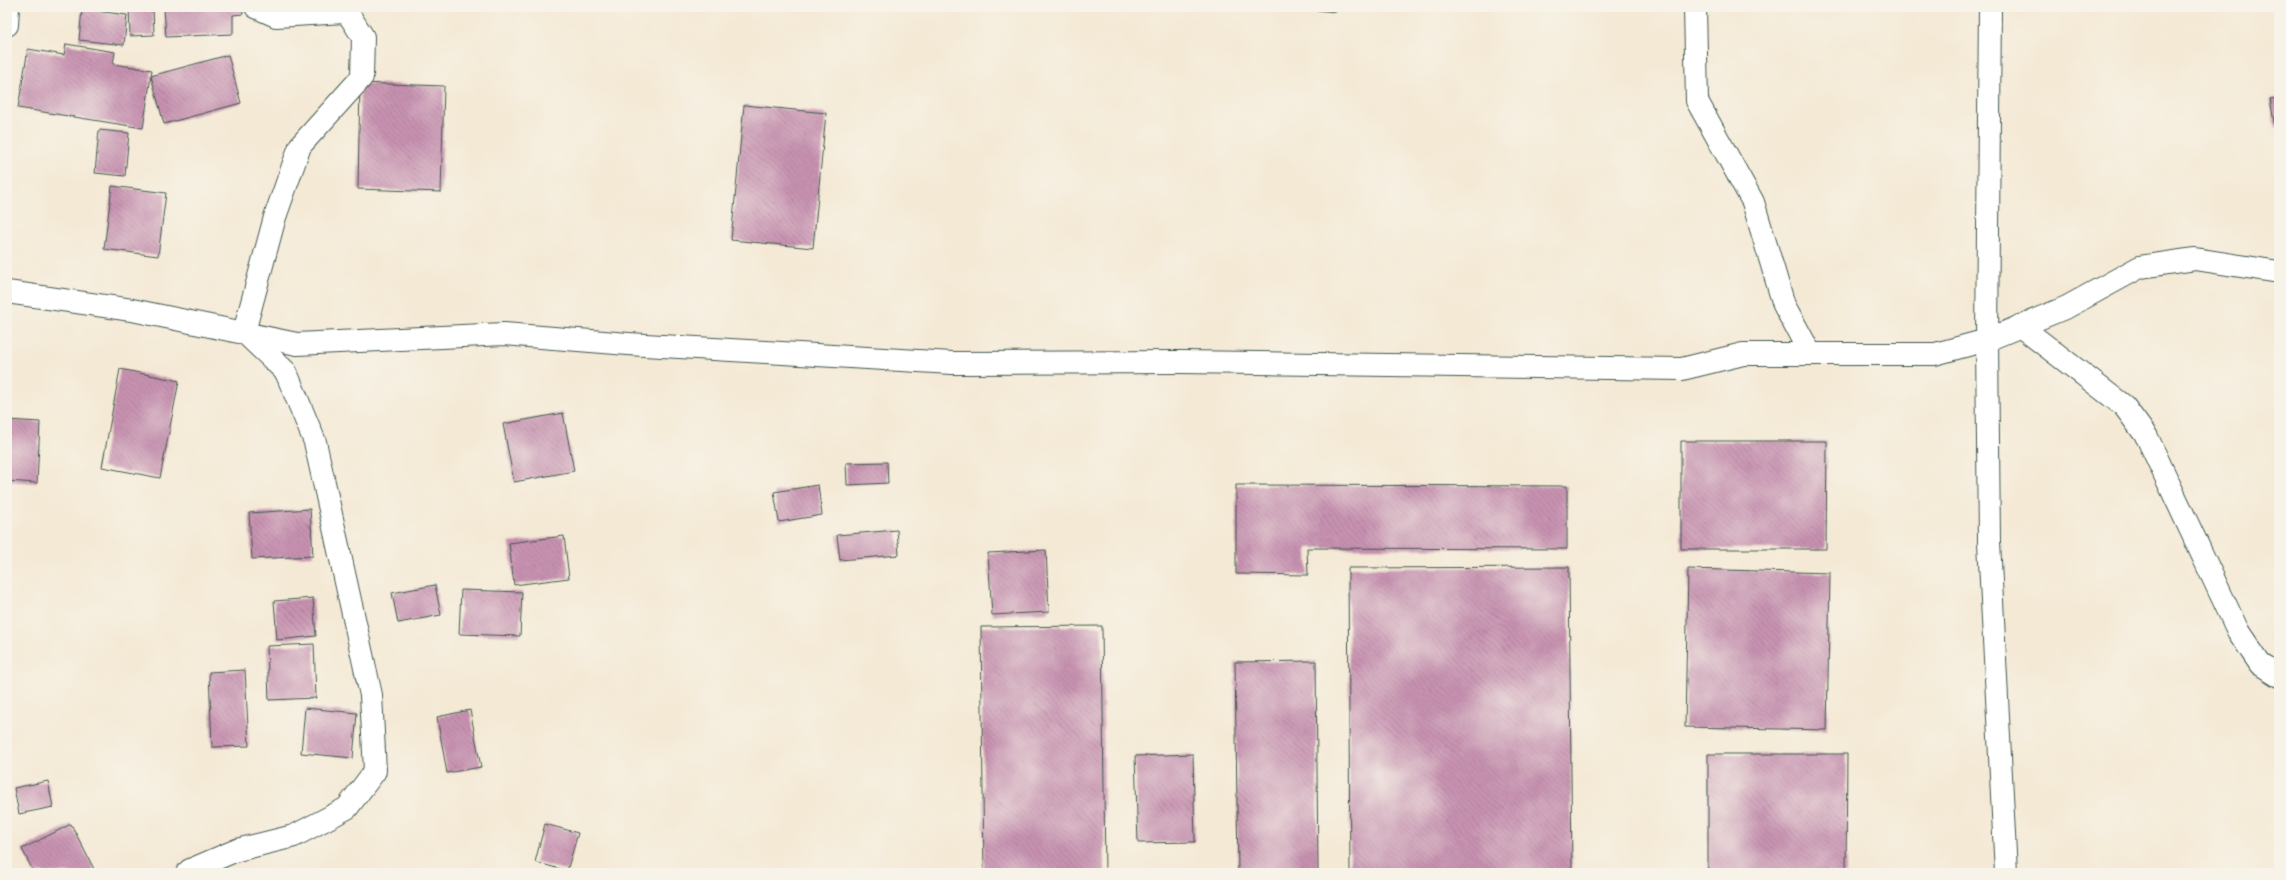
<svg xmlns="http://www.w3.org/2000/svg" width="2286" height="880" viewBox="0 0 2286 880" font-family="Caveat,sans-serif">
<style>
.building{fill:url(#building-back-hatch)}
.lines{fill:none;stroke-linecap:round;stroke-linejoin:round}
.minor-casing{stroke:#3f574c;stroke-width:24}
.tertiary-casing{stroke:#3f574c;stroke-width:24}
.minor{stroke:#fff;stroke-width:22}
.tertiary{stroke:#fff;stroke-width:22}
</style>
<defs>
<pattern id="building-back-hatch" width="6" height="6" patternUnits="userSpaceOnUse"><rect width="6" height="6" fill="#c892b1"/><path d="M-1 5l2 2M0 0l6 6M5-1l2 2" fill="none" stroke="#a27891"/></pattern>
</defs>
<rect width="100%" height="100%" fill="#f7f3e8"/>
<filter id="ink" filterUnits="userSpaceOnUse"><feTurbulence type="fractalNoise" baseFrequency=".025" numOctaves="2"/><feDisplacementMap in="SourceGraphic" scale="8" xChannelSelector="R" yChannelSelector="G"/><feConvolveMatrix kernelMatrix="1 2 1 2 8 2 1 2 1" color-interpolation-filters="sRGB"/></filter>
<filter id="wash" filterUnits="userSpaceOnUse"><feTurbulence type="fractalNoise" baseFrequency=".012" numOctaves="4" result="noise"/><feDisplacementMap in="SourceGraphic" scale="16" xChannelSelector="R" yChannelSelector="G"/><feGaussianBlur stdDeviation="0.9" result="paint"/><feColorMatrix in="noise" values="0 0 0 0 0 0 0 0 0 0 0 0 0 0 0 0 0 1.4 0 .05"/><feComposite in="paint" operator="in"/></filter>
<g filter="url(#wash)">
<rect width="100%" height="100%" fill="#f4e9d5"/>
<g id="blocks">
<g class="building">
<polygon points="129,7 153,7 154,35 130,36"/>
<polygon points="164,7 242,7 243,14 233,15 233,34 166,37"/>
<polygon points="1285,7 1336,7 1336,12"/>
<polygon points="82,9 127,15 124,45 79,40"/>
<polygon points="66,44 115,52 113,64 152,70 151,76 228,55 241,103 164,124 151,76 143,128 18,108 28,49 64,55"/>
<polygon points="360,83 444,86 441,192 358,189"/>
<polygon points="2279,98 2279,127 2275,128 2270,99"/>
<polygon points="744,105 826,113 813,248 731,240"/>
<polygon points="99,130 129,133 125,176 95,173"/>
<polygon points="112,186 166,193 158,256 104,249"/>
<polygon points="120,369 179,381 160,478 102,467"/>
<polygon points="563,413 574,471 514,482 503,424"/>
<polygon points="7,420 40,422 37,483 7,481"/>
<polygon points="1681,441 1827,441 1826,549 1681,549"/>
<polygon points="887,462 888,483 847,485 846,463"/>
<polygon points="818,485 822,515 779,522 774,492"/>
<polygon points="1236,485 1567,486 1567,549 1307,548 1308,575 1236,574"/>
<polygon points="310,509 313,556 252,559 249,513"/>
<polygon points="897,530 899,555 840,560 837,535"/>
<polygon points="564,536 569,578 514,585 509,543"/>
<polygon points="1046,550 1049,612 992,615 988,553"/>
<polygon points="1569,567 1572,873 1350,873 1348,568"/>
<polygon points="1688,569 1830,573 1827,730 1685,727"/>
<polygon points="435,585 441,615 398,623 392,593"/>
<polygon points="461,590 522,592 520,636 459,634"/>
<polygon points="313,598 316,636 277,640 274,601"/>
<polygon points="1102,626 1105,873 984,873 981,627"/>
<polygon points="314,644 316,698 269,700 267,646"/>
<polygon points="1316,661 1318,873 1238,873 1235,662"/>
<polygon points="245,670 249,746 212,747 209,672"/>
<polygon points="305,708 357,713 353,758 301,753"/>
<polygon points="470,710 481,767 447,773 437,717"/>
<polygon points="1193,754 1195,842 1138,843 1135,756"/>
<polygon points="1708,754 1847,754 1846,873 1708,873"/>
<polygon points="48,781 53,807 19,814 14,788"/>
<polygon points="71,824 96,873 34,873 22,849"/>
<polygon points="545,824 578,833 567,871 535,862"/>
</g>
</g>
</g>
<g filter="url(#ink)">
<use href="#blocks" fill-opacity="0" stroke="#3f574c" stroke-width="1"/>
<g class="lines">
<defs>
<g id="minor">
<polyline points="256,7 276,16 345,12"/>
<polyline points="1695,7 1697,101 1753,202 1784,305 1810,353"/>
<polyline points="7,25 8,7"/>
<polyline points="7,292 132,310 297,344 504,334 628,344 952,363 1180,362 1682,369 1743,354 1935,354 1987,340 2067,307 2140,267 2195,259 2279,272"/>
<polyline points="2020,326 2124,406 2147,437 2238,631 2260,664 2279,676"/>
<polyline points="187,873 190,870 237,850 294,836 347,808 375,771 371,695 315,442 286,372 244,332 275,217 300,146 362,77 363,37 344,7"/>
</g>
<polyline id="tertiary" points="1990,7 1987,340 1989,542 2006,873"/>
</defs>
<use href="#minor" class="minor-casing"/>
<use href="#tertiary" class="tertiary-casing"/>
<use href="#minor" class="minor"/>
<use href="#tertiary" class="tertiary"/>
</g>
</g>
<rect width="2286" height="880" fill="none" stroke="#f7f3e8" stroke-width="24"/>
</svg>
